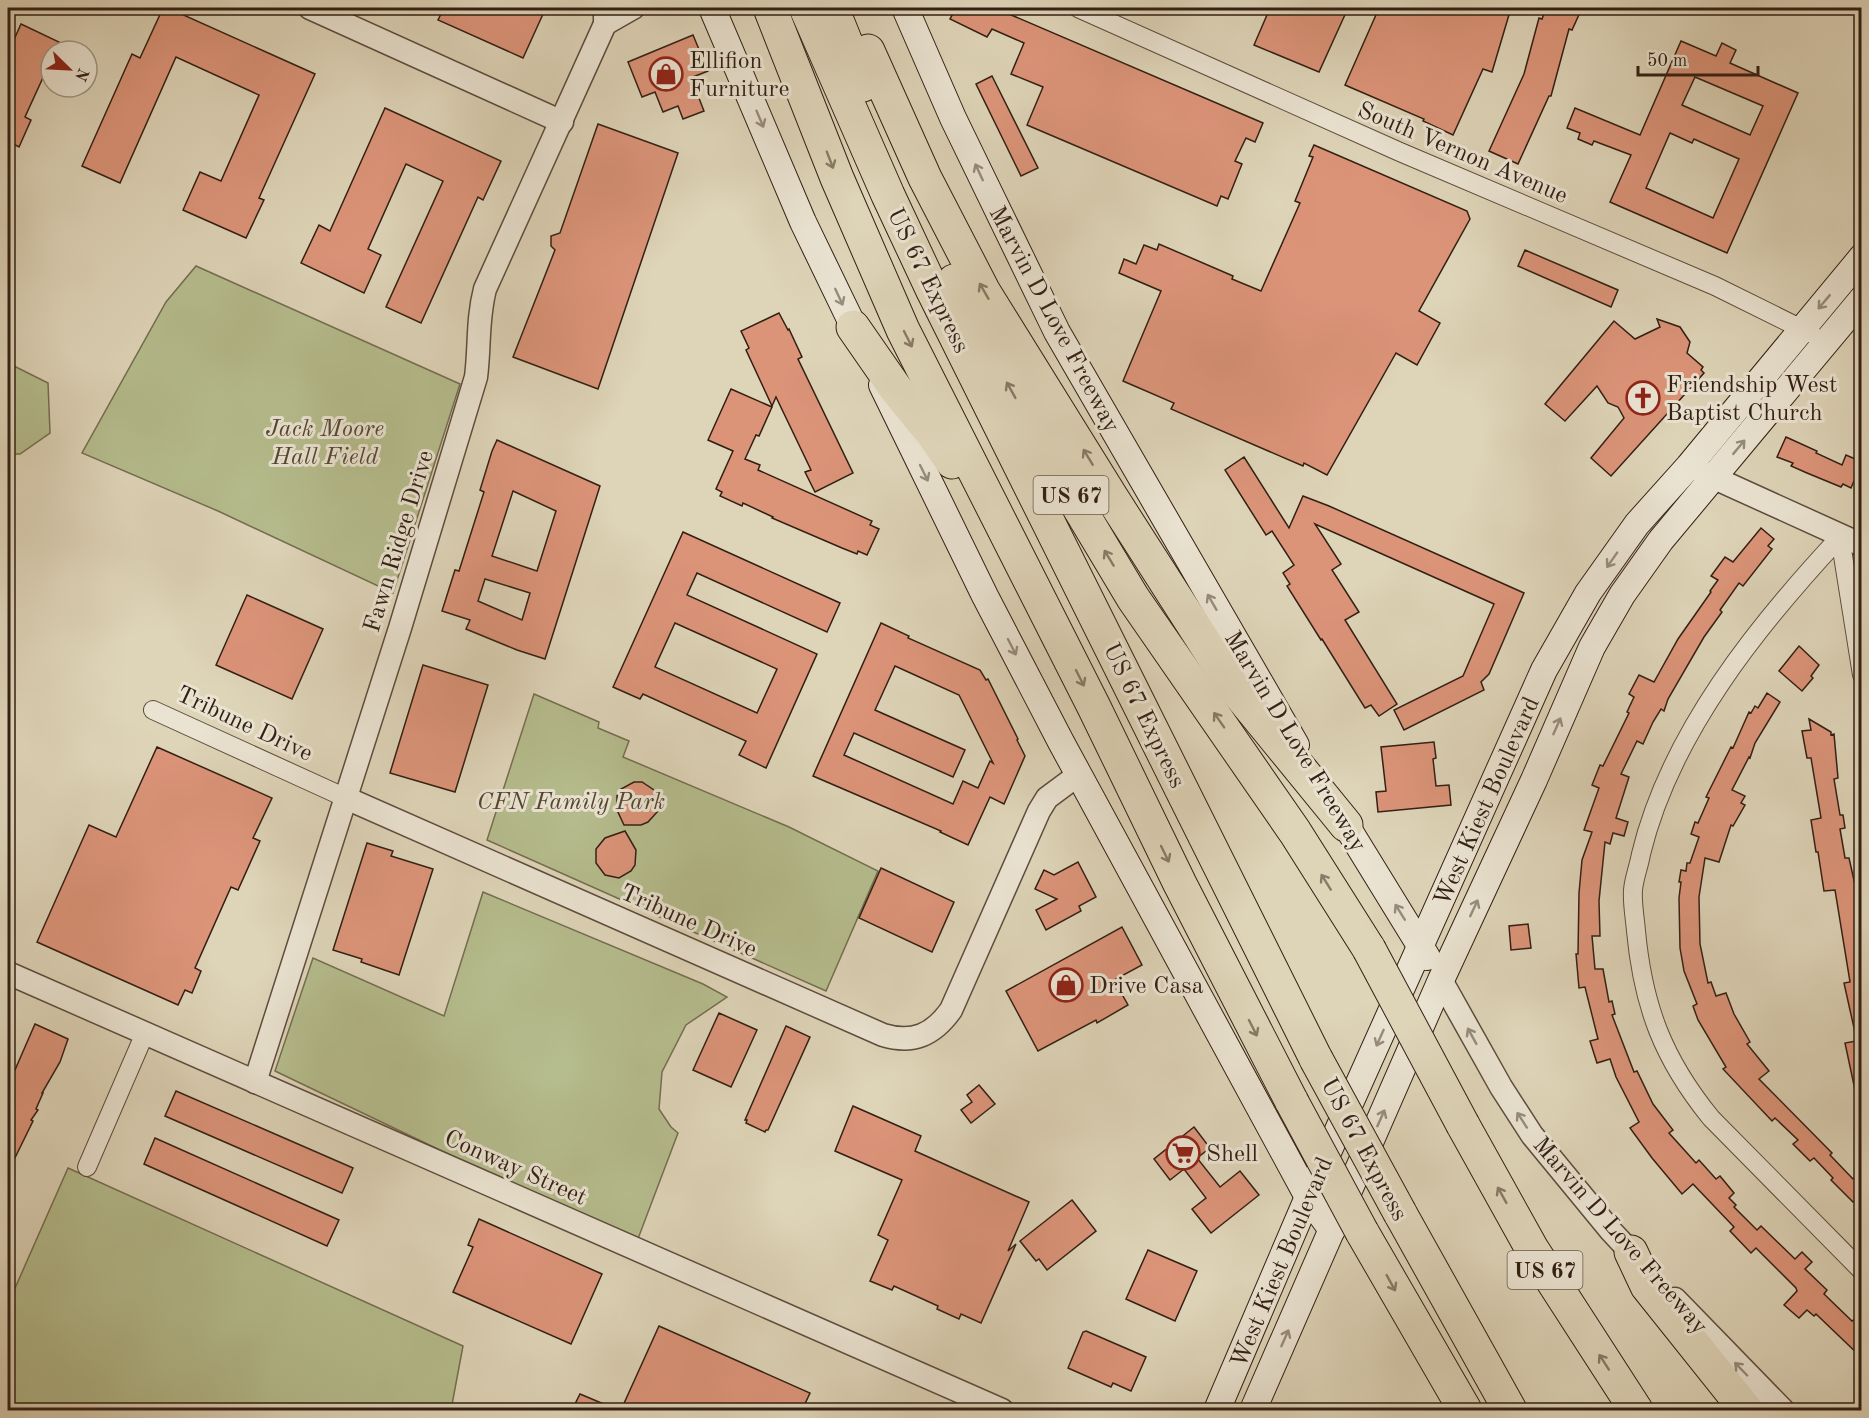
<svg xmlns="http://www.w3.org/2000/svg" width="1869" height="1418" viewBox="0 0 1869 1418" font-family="'Old Standard TT',serif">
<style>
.green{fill:#b5bc8d;stroke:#746e50;stroke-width:1.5}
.building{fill:#dc9479;stroke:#321f14;stroke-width:1.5;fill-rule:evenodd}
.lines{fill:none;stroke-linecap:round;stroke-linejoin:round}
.minor-casing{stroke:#5d4c3d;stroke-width:20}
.tertiary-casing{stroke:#5d4c3d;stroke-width:25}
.secondary-casing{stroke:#321f14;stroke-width:28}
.motorway-casing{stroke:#321f14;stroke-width:35}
.minor{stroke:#eae3d1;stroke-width:18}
.tertiary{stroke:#eae3d1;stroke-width:22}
.secondary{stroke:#eae3d1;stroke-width:26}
.motorway{stroke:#ded4b8;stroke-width:33}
.motorway-bridge-casing{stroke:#321f14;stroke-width:35;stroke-linecap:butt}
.motorway-bridge{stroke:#ded4b8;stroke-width:33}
.oneway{stroke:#978b7c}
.oneway2{stroke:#887a66}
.labels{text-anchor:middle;stroke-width:6;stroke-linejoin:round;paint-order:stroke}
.shield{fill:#eae3d1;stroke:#695a4d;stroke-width:1.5}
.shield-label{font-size:22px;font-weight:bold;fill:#321f14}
.poi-label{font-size:24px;fill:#321f14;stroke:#eae3d1;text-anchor:start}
.street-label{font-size:24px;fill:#321f14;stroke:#eae3d1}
.park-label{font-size:24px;font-style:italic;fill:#534632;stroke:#eae3d1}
</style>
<rect width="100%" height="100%" fill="#ded4b8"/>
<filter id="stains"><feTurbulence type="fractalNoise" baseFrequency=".00333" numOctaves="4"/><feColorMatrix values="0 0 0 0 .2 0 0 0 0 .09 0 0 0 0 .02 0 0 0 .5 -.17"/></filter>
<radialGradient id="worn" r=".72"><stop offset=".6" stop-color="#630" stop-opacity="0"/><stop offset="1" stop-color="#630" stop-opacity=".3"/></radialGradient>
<g class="green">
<polygon points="196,266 460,384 393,593 218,511 82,453 166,302"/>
<polygon points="8,364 12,365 48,383 50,433 20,454 8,454"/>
<polygon points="534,694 599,722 598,728 629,741 623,757 789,827 878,871 826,991 487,840"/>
<polygon points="483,892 703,984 727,997 686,1025 662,1072 659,1109 671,1127 678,1133 636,1244 275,1071 313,958 444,1016"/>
<polygon points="68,1168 463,1346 451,1410 8,1410 8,1304"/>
</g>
<g class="building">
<polygon points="163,8 168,8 315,74 259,198 264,200 246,238 183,210 200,172 221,181 259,95 176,57 120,183 82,166 132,54 140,58"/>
<polygon points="444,8 485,8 499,14 502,8 535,8 544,12 523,58 438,20"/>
<polygon points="956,8 995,8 1263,123 1255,142 1246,138 1235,161 1242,164 1228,199 1221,196 1217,206 1027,125 1043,87 1011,74 1024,43 992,29 987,37 950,19"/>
<polygon points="1270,8 1348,8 1319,72 1254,45"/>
<polygon points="1379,8 1511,8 1492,72 1483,69 1453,135 1423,121 1424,119 1345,85"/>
<polygon points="1546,8 1582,8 1572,30 1569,29 1551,96 1549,96 1518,164 1489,151 1524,74 1539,18 1542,19"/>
<polygon points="21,24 59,42 55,51 51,51 51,60 25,117 31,120 19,147 8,141 8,53"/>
<polygon points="693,35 708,71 693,77 699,91 697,93 704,111 683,119 678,106 663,112 655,92 642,97 628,62"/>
<path d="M1681,41L1716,56L1722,43L1736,50L1730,63L1798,93L1727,253L1610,202L1631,155L1594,141L1592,145L1578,139L1580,133L1567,128L1575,108L1640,135ZM1695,77L1763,106L1750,135L1682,105ZM1670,133L1692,143L1694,139L1739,159L1713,218L1646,188Z"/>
<polygon points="992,76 1038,168 1021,176 976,84"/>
<polygon points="385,108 501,161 483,200 478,197 421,323 386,307 443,181 406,164 368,249 381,255 364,293 301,263 319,225 330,231"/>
<polygon points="598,124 678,153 598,389 513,357 555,250 551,246 551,236 560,233"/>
<polygon points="1314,145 1467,211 1470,219 1419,311 1440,323 1417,365 1396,353 1327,475 1304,463 1303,466 1171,409 1174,403 1123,381 1161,291 1119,273 1124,259 1136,264 1144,245 1157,250 1159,244 1233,276 1232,279 1261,291 1300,203 1295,201 1313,157 1309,156"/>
<polygon points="1525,250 1618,290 1611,307 1518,266"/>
<polygon points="779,313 788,330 789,329 802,357 798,359 853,473 815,492 805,472 811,470 776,397 772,406 746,350 749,348 741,331"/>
<polygon points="1657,319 1680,327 1690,342 1687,353 1703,367 1701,370 1704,373 1611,476 1591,458 1624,418 1618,407 1608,403 1597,386 1565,421 1545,404 1614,321 1635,339 1660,327"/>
<polygon points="731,389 772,407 759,436 756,435 745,459 760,465 758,470 872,521 870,525 879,529 867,555 858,551 857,554 842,548 772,518 773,517 743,503 742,506 720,496 722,492 716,489 733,451 708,440"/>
<polygon points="1786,437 1817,451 1816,453 1842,465 1846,455 1862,462 1851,488 1843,484 1841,487 1807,473 1791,466 1793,463 1777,457"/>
<path d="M497,440L600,486L545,659L517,650L466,629L470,620L442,611L455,570L459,571L484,492L480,490L492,451ZM513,491L556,511L537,571L492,556ZM485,579L530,593L522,620L478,601Z"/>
<polygon points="1244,457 1289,528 1303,496 1329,506 1524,593 1489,674 1481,682 1484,690 1404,730 1394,710 1463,676 1494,604 1315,524 1341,564 1332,570 1359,612 1345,620 1397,704 1379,716 1371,705 1365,708 1322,639 1321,640 1287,586 1290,584 1283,573 1294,565 1272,531 1266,535 1225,470"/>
<polygon points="1761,528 1774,539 1768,546 1772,549 1743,586 1739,583 1720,610 1722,612 1704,637 1668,699 1664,711 1661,709 1653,722 1643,744 1637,741 1621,774 1629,777 1616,818 1628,822 1624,836 1613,833 1610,844 1605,842 1599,901 1600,936 1592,936 1595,969 1603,969 1609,1002 1612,1001 1615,1014 1612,1015 1634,1072 1637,1071 1653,1104 1673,1130 1669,1133 1696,1163 1699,1160 1716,1179 1720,1176 1734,1193 1729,1198 1736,1205 1734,1207 1757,1230 1761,1226 1795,1259 1802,1252 1812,1262 1805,1269 1827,1290 1824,1294 1852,1321 1855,1319 1862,1324 1862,1358 1816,1314 1814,1316 1807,1310 1799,1318 1784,1305 1797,1291 1796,1288 1756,1248 1751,1253 1730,1231 1734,1227 1693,1184 1682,1194 1652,1158 1630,1128 1639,1122 1616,1077 1610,1059 1597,1063 1590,1041 1598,1039 1585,987 1579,988 1576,954 1578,954 1579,893 1582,860 1592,832 1584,830 1599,788 1592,785 1600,765 1603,766 1629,713 1627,712 1634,697 1629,694 1639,675 1654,682 1678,639 1711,592 1710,591 1718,580 1711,576 1725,557 1733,562"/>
<path d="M683,532L840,603L827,632L697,573L687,595L817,654L766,768L739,755L746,741L643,694L640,699L613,687ZM675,623L777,669L757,713L655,667Z"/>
<polygon points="247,595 323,629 292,699 216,665"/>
<path d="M881,623L909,636L908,638L980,670L986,680L988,679L1018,739L1017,740L1025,756L1004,804L990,797L968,845L940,832L941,831L813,776ZM895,666L959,695L993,763L990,761L978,788L963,781L953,804L844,755L854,733L953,777L965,750L875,710Z"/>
<polygon points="1799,646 1819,665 1811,676 1813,678 1802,691 1779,671"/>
<polygon points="423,665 488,685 455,792 390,773"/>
<polygon points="1767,693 1780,702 1755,743 1750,758 1749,757 1732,790 1745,796 1741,803 1745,805 1733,826 1731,825 1719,862 1705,858 1699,897 1700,944 1708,983 1711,982 1716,996 1726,993 1734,1014 1750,1042 1747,1044 1769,1071 1759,1079 1832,1153 1830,1155 1853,1179 1862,1170 1862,1195 1853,1202 1831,1180 1833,1178 1814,1158 1810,1161 1793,1144 1798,1140 1775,1118 1772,1121 1723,1069 1726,1067 1698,1020 1693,1006 1697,1004 1684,971 1680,948 1679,898 1681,882 1679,882 1681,870 1686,871 1687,863 1690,863 1699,837 1691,834 1695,822 1698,823 1709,798 1706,797 1731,747 1733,748 1749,712 1751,713 1755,706 1758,708"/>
<polygon points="1809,719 1831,732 1831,735 1834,734 1838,778 1834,779 1840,815 1843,815 1845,828 1840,829 1845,858 1849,858 1860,907 1862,907 1862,1036 1856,1037 1844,983 1850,982 1835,890 1824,891 1818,852 1816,852 1811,820 1821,818 1811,758 1807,758 1802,731 1811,730"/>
<polygon points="1434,742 1436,758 1433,759 1436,786 1449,785 1451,805 1378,812 1376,792 1386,791 1381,747"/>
<polygon points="157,747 272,798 253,838 260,841 238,890 231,887 195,968 201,971 192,993 185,990 178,1005 37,942 89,825 116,837"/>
<polygon points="634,782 642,782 654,790 658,796 658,811 648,822 641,825 624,825 617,810 617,796 621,789"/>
<polygon points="625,831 636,850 635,865 631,871 619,878 605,875 596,863 596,849 605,838"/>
<polygon points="367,843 393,851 391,856 433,869 399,975 361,962 362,959 333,950"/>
<polygon points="1078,862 1096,897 1079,906 1081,911 1046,930 1036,910 1057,899 1035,889 1044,870 1054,875"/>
<polygon points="881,868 954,902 932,952 859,918"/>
<polygon points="1528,924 1531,948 1511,950 1509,926"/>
<polygon points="1122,927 1142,965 1114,980 1128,1005 1097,1023 1096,1020 1038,1051 1006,991"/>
<polygon points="719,1013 757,1030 731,1087 693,1070"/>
<polygon points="35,1024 68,1039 60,1062 42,1093 43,1093 36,1109 38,1110 31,1120 33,1121 8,1172 8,1086"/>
<polygon points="786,1026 810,1037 768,1130 766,1130 765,1132 746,1123 747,1120 745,1120"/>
<polygon points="1862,1040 1862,1089 1855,1090 1845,1043"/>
<polygon points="979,1085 995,1104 971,1123 961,1110 972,1102 967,1095"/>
<polygon points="176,1091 353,1168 342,1193 165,1116"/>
<polygon points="853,1106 921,1136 915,1151 1029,1202 1008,1251 1016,1244 981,1323 961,1314 959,1319 937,1309 938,1306 894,1286 892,1290 870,1281 888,1240 878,1235 902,1180 835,1151"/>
<polygon points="1194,1127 1210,1148 1197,1158 1220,1187 1240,1171 1259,1195 1211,1233 1192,1209 1206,1198 1184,1169 1170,1180 1154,1159"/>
<polygon points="155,1138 339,1220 327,1246 144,1164"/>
<polygon points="1072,1200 1096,1231 1047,1270 1039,1259 1036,1261 1020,1241"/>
<polygon points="479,1219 602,1274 571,1344 453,1292 473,1247 468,1245"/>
<polygon points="1148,1250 1197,1271 1175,1321 1126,1299"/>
<polygon points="659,1326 810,1393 802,1410 621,1410"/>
<polygon points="1086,1331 1146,1357 1131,1391 1113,1383 1111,1387 1068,1368 1083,1332"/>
<polygon points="580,1394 618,1410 572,1410"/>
</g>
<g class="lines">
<defs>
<g id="minor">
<polyline points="1078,8 1400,152 1715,286 1812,334"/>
<path d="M1840,537C1757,626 1670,734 1641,854C1639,866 1634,878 1633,890C1632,903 1635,918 1636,931C1643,1006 1663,1059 1711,1118L1862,1271"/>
<polyline points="1840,537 1862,675"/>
<polyline points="153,710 346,798"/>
<polyline points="87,1167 145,1033"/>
</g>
<g id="tertiary">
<polyline points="310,8 562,122"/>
<polyline points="605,24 633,8"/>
<polyline points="1699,471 1862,545"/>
<path d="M346,798L883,1035C913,1044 933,1035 951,1010L1039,811L1047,798L1078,775"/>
<polyline points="8,973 1002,1410"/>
<polyline points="1441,980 1501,1087 1532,1135 1611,1231 1640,1262"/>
<path d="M255,1082L400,628L476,377C480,346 477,320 485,289L605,24V8"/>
<polyline points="1675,1299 1783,1410"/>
</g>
<g id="secondary">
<polyline points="712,8 803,222 862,344"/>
<polyline points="905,8 953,118 1057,332 1296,745"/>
<polyline points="882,385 985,596 1061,742 1308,1197 1332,1230"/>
<polyline points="1336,809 1427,957"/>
<polyline points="1217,1410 1308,1197 1544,670 1588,593 1637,524 1689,466 1862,257"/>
<polyline points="1253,1410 1441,980 1534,780 1592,647 1622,595 1661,540 1862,299"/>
</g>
<g id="motorway">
<polyline points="770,8 837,178 903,330 1094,707 1180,884 1292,1102"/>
<polyline points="806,8 888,195 933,291 1316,1059"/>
<polyline points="832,8 863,85"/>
<polyline points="868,51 925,178 984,292 1112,498 1231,684 1346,825"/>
<polyline points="954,281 1008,385 1066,486 1133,598 1295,832 1369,949"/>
<polyline points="853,327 896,389 932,433 952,462"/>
<polyline points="1463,1125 1532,1249 1636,1410"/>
<polyline points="1400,1213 1510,1410"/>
<polyline points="1362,1232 1465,1410"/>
<polyline points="1631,1252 1647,1286 1746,1410"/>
</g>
</defs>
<use href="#minor" class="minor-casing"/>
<use href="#tertiary" class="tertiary-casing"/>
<use href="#secondary" class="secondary-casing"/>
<use href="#motorway" class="motorway-casing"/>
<use href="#minor" class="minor"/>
<use href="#tertiary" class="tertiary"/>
<use href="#secondary" class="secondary"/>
<use href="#motorway" class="motorway"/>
<defs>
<g id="motorway-bridge">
<polyline points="1369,949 1463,1125"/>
<polyline points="1316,1059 1400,1213"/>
<polyline points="1292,1102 1362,1232"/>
</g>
</defs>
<use href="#motorway-bridge" class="motorway-bridge-casing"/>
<use href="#motorway-bridge" class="motorway-bridge"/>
</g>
<defs><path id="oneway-shaft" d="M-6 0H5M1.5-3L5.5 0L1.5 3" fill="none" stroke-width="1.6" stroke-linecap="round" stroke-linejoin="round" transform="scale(1.5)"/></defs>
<g class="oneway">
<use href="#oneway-shaft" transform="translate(760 119) rotate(67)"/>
<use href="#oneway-shaft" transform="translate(979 172) rotate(-115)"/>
<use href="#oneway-shaft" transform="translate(839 297) rotate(65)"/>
<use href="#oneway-shaft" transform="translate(1824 302) rotate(130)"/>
<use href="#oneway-shaft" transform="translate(1739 447) rotate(-50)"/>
<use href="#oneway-shaft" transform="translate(924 473) rotate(64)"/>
<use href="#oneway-shaft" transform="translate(1612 560) rotate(125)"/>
<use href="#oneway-shaft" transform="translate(1212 602) rotate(-120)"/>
<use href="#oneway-shaft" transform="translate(1012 647) rotate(63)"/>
<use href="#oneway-shaft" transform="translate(1557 726) rotate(-66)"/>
<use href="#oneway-shaft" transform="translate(1474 908) rotate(-65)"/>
<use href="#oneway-shaft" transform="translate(1400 912) rotate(-122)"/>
<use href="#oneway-shaft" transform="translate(1472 1036) rotate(-119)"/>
<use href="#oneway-shaft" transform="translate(1380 1038) rotate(114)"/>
<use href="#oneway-shaft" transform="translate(1381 1118) rotate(-66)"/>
<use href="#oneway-shaft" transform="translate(1522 1120) rotate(-123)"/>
<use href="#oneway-shaft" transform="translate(1285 1338) rotate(-66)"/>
<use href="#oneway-shaft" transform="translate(1741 1369) rotate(-134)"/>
</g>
<g class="oneway2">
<use href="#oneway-shaft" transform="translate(830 160) rotate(69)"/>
<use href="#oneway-shaft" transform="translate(984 291) rotate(-120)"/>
<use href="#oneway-shaft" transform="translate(908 339) rotate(63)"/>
<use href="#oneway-shaft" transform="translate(1011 390) rotate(-119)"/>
<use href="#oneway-shaft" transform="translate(1088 457) rotate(-121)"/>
<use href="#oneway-shaft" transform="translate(1109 558) rotate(-121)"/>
<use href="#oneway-shaft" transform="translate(1080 678) rotate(63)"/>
<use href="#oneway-shaft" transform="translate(1219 720) rotate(-125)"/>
<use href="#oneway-shaft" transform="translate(1165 854) rotate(64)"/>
<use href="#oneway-shaft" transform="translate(1326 882) rotate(-122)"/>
<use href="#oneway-shaft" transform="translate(1253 1028) rotate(63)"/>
<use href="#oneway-shaft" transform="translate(1502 1195) rotate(-119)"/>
<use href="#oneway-shaft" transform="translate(1391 1283) rotate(61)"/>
<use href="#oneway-shaft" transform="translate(1604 1362) rotate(-123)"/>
</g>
<defs>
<symbol id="shop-ring" viewBox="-11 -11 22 22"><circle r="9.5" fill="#eae3d1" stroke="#8f2418" stroke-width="1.5"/><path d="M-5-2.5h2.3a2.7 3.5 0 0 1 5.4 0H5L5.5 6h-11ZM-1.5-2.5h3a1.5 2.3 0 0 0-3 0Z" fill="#8f2418"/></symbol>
<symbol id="church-ring" viewBox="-11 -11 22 22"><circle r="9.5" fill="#eae3d1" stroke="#8f2418" stroke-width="1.5"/><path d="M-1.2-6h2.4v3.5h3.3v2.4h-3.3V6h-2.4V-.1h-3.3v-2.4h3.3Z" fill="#8f2418"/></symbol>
<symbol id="supermarket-ring" viewBox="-11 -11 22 22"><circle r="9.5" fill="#eae3d1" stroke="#8f2418" stroke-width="1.5"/><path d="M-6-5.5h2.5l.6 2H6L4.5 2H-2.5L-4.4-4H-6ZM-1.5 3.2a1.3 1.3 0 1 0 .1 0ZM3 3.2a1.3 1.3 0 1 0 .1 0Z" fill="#8f2418"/></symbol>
</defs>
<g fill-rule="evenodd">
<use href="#shop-ring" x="647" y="55" width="38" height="38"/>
<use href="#church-ring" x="1624" y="379" width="38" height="38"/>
<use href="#shop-ring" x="1047" y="966" width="38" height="38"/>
<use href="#supermarket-ring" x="1164" y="1134" width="38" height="38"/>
</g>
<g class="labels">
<g class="shield">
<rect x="1033.5" y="476" width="75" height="38" rx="4.5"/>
<rect x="1507.5" y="1251" width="75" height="38" rx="4.5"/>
</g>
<g class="shield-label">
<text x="1071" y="503">US 67</text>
<text x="1545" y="1278">US 67</text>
</g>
<g class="poi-label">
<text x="689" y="68">Ellifion<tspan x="689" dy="28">Furniture</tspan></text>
<text x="1666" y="392">Friendship West<tspan x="1666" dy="28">Baptist Church</tspan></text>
<text x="1089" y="993">Drive Casa</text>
<text x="1206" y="1161">Shell</text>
</g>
<g class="street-label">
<text transform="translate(1463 152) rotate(23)" y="8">South Vernon Avenue</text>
<text transform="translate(929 280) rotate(64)" y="8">US 67 Express</text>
<text transform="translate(1055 319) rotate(62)" y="8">Marvin D Love Freeway</text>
<text transform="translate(398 541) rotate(-73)" y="8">Fawn Ridge Drive</text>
<text transform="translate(1145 715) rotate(64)" y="8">US 67 Express</text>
<text transform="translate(245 723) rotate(25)" y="8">Tribune Drive</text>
<text transform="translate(1296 741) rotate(59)" y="8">Marvin D Love Freeway</text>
<text transform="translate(1486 801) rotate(-66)" y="8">West Kiest Boulevard</text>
<text transform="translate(689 920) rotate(24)" y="8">Tribune Drive</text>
<text transform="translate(1365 1149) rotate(62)" y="8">US 67 Express</text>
<text transform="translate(516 1167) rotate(24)" y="8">Conway Street</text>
<text transform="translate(1621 1235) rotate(49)" y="8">Marvin D Love Freeway</text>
<text transform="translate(1281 1262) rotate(-67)" y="8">West Kiest Boulevard</text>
</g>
<g class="park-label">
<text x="325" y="436">Jack Moore<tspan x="325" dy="28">Hall Field</tspan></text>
<text x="571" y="809">CFN Family Park</text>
</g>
</g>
<rect width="1869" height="1418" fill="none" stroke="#ded4b8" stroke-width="30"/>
<rect x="9" y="9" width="1851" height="1400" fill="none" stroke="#321f14" stroke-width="3"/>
<rect x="15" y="15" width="1839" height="1388" fill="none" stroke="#321f14" stroke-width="1.5"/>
<g transform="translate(69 69) rotate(114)"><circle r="28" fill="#eae3d1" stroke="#a09585" stroke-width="1.5"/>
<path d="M0-4.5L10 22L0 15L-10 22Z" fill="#8f2418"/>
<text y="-9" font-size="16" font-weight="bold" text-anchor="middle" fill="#321f14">N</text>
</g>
<path d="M1638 66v9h120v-9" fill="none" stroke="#321f14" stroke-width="3"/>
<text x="1647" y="66" font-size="18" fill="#321f14" stroke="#eae3d1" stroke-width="4.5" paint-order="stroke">50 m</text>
<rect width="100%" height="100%" filter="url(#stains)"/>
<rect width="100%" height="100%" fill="url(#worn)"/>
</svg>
